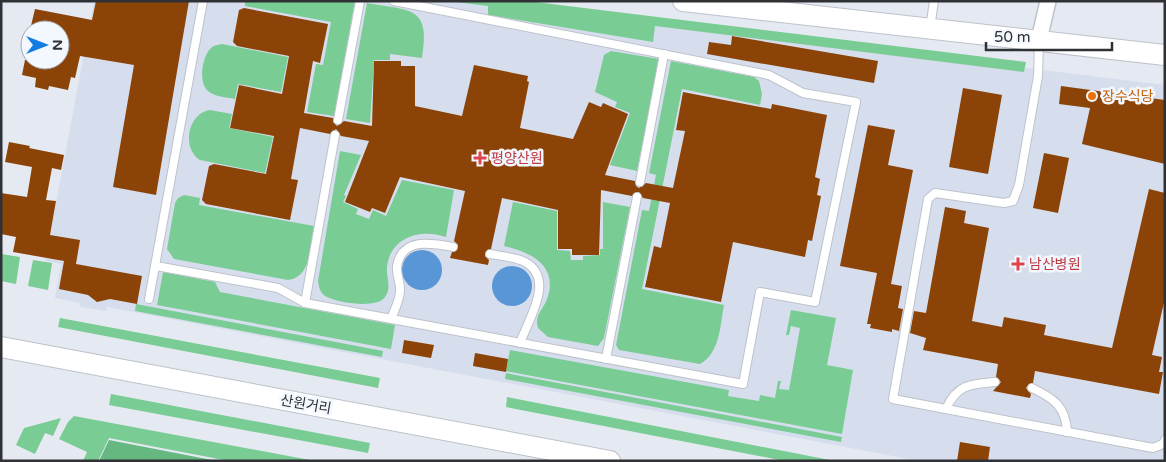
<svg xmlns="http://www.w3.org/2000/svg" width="1166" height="462" viewBox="0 0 1166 462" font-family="'Varela Round','Noto Sans KR',sans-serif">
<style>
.built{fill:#d6deed}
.green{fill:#79cc93}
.forest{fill:#65b880}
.water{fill:#5896d6}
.building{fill:#8b4307}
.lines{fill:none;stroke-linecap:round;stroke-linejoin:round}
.lane-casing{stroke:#bdc2ca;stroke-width:10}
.street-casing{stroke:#bdc2ca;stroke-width:18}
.secondary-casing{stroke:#bdc2ca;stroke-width:22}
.lane{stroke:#fff;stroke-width:8}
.street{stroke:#fff;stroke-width:15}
.secondary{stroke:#fff;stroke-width:20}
.food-dot{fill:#e8710a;stroke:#f3f7fe;stroke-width:2}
.health-dot{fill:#e0444e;stroke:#f3f7fe;stroke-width:2}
.labels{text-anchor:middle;stroke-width:5;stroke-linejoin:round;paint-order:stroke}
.food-label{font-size:14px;fill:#c56008;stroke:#f3f7fe;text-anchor:start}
.health-label{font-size:14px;fill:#be3a42;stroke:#f3f7fe;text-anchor:start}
.street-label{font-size:14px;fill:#2f3134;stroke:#f3f7fe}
</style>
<rect width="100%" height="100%" fill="#e5e9f2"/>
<polygon class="built" points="94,1 480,1 1165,85 1165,461 919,461 107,307 106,311 80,307 80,303 55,298 61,264 45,261"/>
<g class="green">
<polygon points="245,1 355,1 334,116 307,112 316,64 323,65 331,22 245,6"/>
<polygon points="448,1 527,1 1026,62 1024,72 655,26 653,42 488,15 488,6"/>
<path d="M367,3C410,11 431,5 422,58L390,54V60H374L370,123L346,119Z"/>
<path d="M222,44L288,57L281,92L238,84L235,99C226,97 215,97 208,91C198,83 202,56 211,48C214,45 218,45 222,44Z"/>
<polygon points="611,51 659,59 637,171 610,165 630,113 615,107 617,102 595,92 604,55"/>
<path d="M671,61L754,77L759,81L762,94L760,105L682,89L642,289L724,305C720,326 720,353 700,364L619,350L616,345L642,210L649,211L656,175L649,173Z"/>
<path d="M210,110L232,114L229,128L273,137L265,173L200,160C181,148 188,113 210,110Z"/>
<path d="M340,151L361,155L344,195L346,196L343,202L358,209L356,214L369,219L373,210L386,216L402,180L454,190L446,237C421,228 390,237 387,267C386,277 392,288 385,297C377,309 339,303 327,297C320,294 319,287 318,281Z"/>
<path d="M184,195L200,198L199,205L314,226C310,245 312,277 288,280L174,259L167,249L175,203L178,198Z"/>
<path d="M513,202L557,211V250L570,251L571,260H583V256L600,255V249H603V202L630,207L604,338L598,346L548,337L538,328C534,315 543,310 547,299C559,266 531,252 504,246Z"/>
<polygon points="1,254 20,257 16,284 1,281"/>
<polygon points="33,260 52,263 48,290 28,286"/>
<polygon points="163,272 215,282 220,292 395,325 391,349 157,305"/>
<polygon points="136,304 383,351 382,357 135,311"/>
<polygon points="791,310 836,318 827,365 853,370 842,434 506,371 510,350 729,390 728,396 759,401 760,395 775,398 778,381 781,381 779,389 789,390 800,328 791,326 789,335 786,335"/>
<polygon points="60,318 380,378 378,388 58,327"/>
<polygon points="506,373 842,437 841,442 505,379"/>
<polygon points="111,394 370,443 368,453 109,405"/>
<polygon points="507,397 835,461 785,461 506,407"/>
<polygon points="74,416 315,461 229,461 109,438 98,461 83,461 87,452 59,439 68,422"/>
<polygon points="61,418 53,436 45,433 35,454 16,445 24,428"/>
</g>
<polygon class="forest" points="109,440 217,461 99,461"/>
<g class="water">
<circle cx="422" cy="270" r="20"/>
<circle cx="512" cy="286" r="20"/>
</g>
<g class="building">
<polygon points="96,1 189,1 156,195 113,187 134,65 80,56 75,78 71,77 68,90 49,86 48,90 35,87 36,78 22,75 25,60 60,60 60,30 30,30 35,9 92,20"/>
<polygon points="244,8 328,24 320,63 313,61 304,113 333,118 333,122 337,126 344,121 372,126 374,61 401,61 401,66 415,66 415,106 462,116 474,65 528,76 527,81 529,82 520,128 573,139 589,102 601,107 603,103 628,114 605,175 635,181 636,186 639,188 646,183 673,188 685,131 676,130 683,92 771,109 772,104 827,115 815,177 820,179 817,195 821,196 812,241 808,240 805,257 733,242 721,302 645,287 654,246 661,248 670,203 643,198 639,192 632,196 601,190 599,255 572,255 572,249 558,249 558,210 502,198 491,249 485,253 485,256 489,260 488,265 450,258 452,252 458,248 458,245 454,241 465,191 400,177 385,213 372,208 370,212 345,202 369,141 341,136 336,129 330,134 300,128 291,179 298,180 290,220 206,204 202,200 209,166 214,164 266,174 274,136 230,128 239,85 282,94 289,56 237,46 233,42 239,10"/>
<polygon points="732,36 878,61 874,83 707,54 709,42 731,45"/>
<polygon points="1061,86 1165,100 1165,164 1082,144 1090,108 1059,104"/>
<polygon points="963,88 1002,95 988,174 949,167"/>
<polygon points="868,125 895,130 888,165 913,170 891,284 902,286 898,308 903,309 899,331 892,329 892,332 870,328 871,324 867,324 877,273 840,266"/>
<polygon points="9,142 30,146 29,148 64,155 61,170 52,168 46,200 56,201 50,235 80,240 76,264 142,276 137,304 110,299 97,302 88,295 59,289 64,261 13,252 16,237 1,234 1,193 27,197 32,167 5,162"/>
<polygon points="1044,153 1069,158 1058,213 1033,208"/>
<polygon points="1149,189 1165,193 1165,298 1152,355 1162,357 1159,372 1163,372 1159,394 1035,371 1033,383 1029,384 1026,388 1031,394 1030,398 993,391 1001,382 996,377 998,364 923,350 926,338 910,333 914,311 926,313 945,207 966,211 964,223 989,228 972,321 1002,327 1004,317 1046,325 1044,335 1112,348"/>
<polygon points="404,340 434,345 431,358 402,353"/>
<polygon points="475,353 508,359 506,372 473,366"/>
<polygon points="960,442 990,447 988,461 957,461"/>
</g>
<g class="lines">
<defs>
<g id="lane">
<polyline points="930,28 934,1"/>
<polyline points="1039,42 1038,76 1019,185 1013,201 1004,203 935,193 928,199 893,399 1153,448 1163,444 1165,440"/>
<polyline points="338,120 360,1"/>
<polyline points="640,182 664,54"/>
<path d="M490,254C501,256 515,257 525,262C556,279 528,320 520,343"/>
<polyline points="156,266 278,288 305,303 743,384 760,292 815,302 856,102 803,93 769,75 394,1"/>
<polyline points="149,299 203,1"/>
<polyline points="305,303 335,135"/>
<path d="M391,319C394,311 401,298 400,289C400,281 396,274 397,266C402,237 432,243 453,247"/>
<polyline points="606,359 637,197"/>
<path d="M1032,388C1053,398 1066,406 1067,432"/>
<path d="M946,409C957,384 971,384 995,382"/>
</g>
<polyline id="street" points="1039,40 1048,1"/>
<g id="secondary">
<polyline points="683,1 1165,55"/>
<polyline points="1,347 610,461"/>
</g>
</defs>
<use href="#lane" class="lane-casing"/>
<use href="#street" class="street-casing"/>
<use href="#secondary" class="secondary-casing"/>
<use href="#lane" class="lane"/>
<use href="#street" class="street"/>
<use href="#secondary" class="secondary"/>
</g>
<circle class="food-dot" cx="1092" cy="96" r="5"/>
<g class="health-dot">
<path d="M477.5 150.5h5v5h5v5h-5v5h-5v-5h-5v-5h5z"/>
<path d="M1015.5 256.5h5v5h5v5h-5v5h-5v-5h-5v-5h5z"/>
</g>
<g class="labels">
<g class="food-label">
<text x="1102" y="101">장수식당</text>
</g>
<g class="health-label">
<text x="491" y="163">평양산원</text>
<text x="1029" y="269">남산병원</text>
</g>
<g class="street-label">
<text transform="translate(306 404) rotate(10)" y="5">산원거리</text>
</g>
</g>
<rect width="1166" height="462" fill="none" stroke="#2f3134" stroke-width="5"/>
<g transform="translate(45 45) rotate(90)"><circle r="24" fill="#f3f7fe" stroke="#a5a8ad"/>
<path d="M0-4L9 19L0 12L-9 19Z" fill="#127ce3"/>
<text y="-8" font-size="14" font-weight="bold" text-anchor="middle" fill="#2f3134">N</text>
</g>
<path d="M986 42v8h126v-8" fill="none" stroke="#2f3134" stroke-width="2.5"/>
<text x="994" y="42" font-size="15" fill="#2f3134" stroke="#f3f7fe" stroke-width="4" paint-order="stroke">50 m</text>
</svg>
